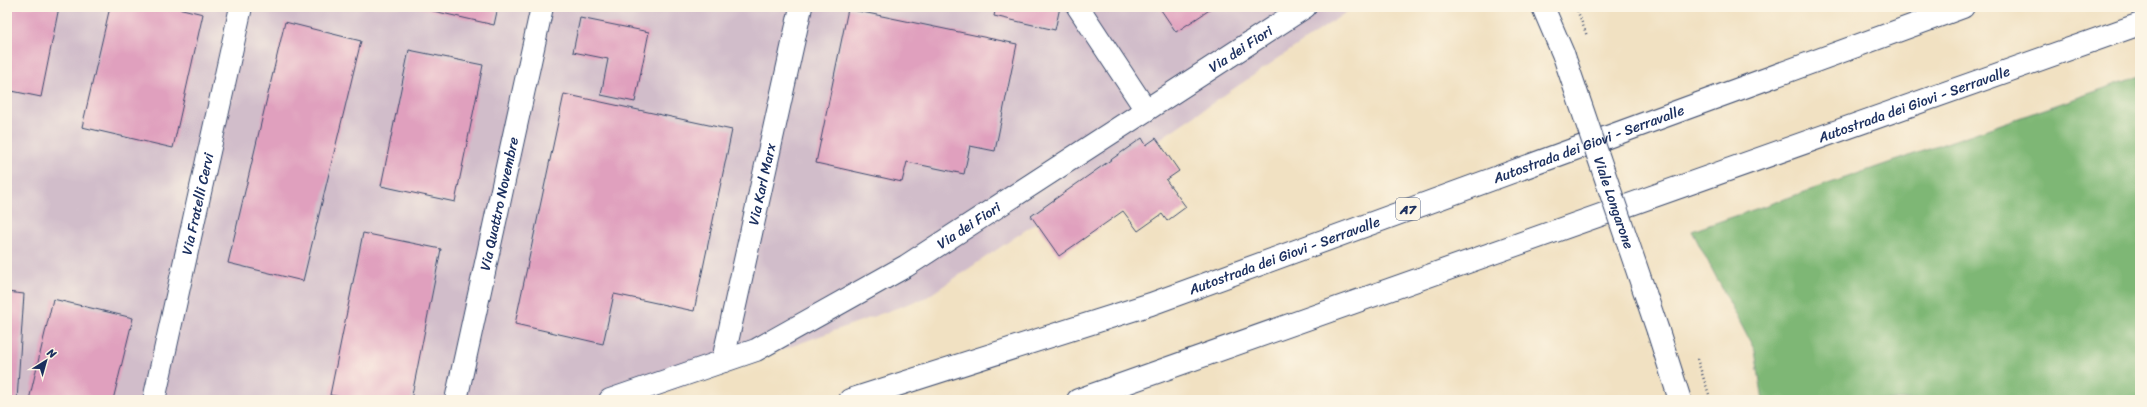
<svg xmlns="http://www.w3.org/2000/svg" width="2147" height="407" viewBox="0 0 2147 407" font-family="Sriracha,sans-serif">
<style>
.industrial{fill:#d1bdca}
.forest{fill:#7eb775;stroke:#4c736a}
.building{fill:#e0a0be}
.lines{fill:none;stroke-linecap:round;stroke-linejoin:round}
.minor-casing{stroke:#3b4a6d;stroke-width:24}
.secondary-casing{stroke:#3b4a6d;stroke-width:24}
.motorway-casing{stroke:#3b4a6d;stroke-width:24}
.path{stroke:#3b4a6d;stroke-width:2.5;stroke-dasharray:1 3;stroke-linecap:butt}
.minor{stroke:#fff;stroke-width:22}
.secondary{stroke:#fff;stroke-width:22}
.motorway{stroke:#fff;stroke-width:22}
.secondary-bridge-casing{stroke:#3b4a6d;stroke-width:24;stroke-linecap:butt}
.secondary-bridge{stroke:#fff;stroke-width:22}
.labels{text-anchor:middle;stroke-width:3;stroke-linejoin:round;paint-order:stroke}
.shield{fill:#fcf5e5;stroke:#5e6a86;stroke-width:1}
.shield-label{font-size:13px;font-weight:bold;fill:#1b2f5e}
.street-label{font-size:14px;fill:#1b2f5e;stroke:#fcf5e5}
</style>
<rect width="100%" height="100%" fill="#fcf5e5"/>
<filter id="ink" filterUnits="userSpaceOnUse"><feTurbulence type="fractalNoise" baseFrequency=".025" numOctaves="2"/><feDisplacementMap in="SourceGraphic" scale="8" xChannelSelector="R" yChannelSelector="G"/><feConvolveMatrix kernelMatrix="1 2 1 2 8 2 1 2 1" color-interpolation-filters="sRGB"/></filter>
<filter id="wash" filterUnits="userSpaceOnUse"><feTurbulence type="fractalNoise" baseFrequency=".012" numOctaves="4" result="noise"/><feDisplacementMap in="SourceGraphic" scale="16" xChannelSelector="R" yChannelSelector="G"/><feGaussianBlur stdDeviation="0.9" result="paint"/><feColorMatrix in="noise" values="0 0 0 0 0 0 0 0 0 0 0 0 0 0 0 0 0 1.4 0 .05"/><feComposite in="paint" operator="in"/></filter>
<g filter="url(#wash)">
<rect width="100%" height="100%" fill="#f1e1c2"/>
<polygon class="industrial" points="7,7 1354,7 927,297 644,400 7,400"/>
<polygon class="forest" points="2140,76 2140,400 1763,400 1755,351 1692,231"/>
<g id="blocks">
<g class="building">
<polygon points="7,7 59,7 41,97 7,90"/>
<polygon points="110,7 174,7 203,14 173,148 82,127"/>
<polygon points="416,7 498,7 494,25"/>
<polygon points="996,7 1060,7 1055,30 994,16"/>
<polygon points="1159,7 1214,7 1176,32"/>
<polygon points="848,9 1017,44 995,151 970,146 964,174 907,162 902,182 816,163"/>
<polygon points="580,18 649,32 635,102 601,95 608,59 573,52"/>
<polygon points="285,22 361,41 303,281 228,263"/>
<polygon points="409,50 483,65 455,202 381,186"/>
<polygon points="564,94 732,130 694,311 614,294 603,344 515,324"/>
<polygon points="1142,138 1146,145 1156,138 1179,171 1166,180 1186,207 1167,221 1162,214 1138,231 1123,211 1059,256 1031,216"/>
<polygon points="363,233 441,249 411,400 357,400 330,395"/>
<polygon points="7,292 24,294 17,400 7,400"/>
<polygon points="53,299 133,318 113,400 29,400"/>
</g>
</g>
</g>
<g filter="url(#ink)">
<use href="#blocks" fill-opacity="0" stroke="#3b4a6d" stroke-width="1"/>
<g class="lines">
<defs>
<g id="minor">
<polyline points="1078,7 1146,110"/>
<path id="s1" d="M724,361L725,351L801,7"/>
<path id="s2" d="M154,400L241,7"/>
<path id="s3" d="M456,400L542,7"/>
<path id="s4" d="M610,400L756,350L906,266L1305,7"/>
</g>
<g id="secondary">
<polyline points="1543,7 1564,56"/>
<polyline points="1658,331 1680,400"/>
</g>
<g id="motorway">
<path id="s5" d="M850,400L1151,304L1963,7"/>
<path id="s6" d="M1078,400L2140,24"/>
</g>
</defs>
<use href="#minor" class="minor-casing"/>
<use href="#secondary" class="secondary-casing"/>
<use href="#motorway" class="motorway-casing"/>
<g class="path">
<polyline points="1576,7 1587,36"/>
<polyline points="1697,359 1711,400"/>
</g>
<use href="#minor" class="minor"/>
<use href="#secondary" class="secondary"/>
<use href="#motorway" class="motorway"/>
<defs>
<g id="secondary-bridge">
<path id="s7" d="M1564,56L1658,331"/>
</g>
</defs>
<use href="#secondary-bridge" class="secondary-bridge-casing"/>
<use href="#secondary-bridge" class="secondary-bridge"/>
</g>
</g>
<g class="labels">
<rect class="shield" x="1396" y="198" width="24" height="22" rx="3"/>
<g class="shield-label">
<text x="1408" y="214">A7</text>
</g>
<g class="street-label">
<text dy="5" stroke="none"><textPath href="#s4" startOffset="725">Via dei Fiori</textPath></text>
<text dy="5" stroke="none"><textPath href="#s6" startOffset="887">Autostrada dei Giovi - Serravalle</textPath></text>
<text dy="5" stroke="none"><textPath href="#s5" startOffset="782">Autostrada dei Giovi - Serravalle</textPath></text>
<text dy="5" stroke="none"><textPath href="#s1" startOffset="181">Via Karl Marx</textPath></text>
<text dy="5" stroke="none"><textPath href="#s7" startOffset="155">Viale Longarone</textPath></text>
<text dy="5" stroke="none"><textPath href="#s2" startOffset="201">Via Fratelli Cervi</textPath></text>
<text dy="5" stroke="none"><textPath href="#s3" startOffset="201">Via Quattro Novembre</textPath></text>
<text dy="5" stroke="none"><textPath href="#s4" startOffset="401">Via dei Fiori</textPath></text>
<text dy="5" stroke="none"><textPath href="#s5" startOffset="458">Autostrada dei Giovi - Serravalle</textPath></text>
</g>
</g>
<rect width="2147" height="407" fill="none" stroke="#fcf5e5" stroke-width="24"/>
<g transform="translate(46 361) rotate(37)" stroke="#fcf5e5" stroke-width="3" paint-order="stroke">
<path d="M0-3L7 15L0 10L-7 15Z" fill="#1b2f5e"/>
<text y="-6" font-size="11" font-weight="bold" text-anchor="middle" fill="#1b2f5e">N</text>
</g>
</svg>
